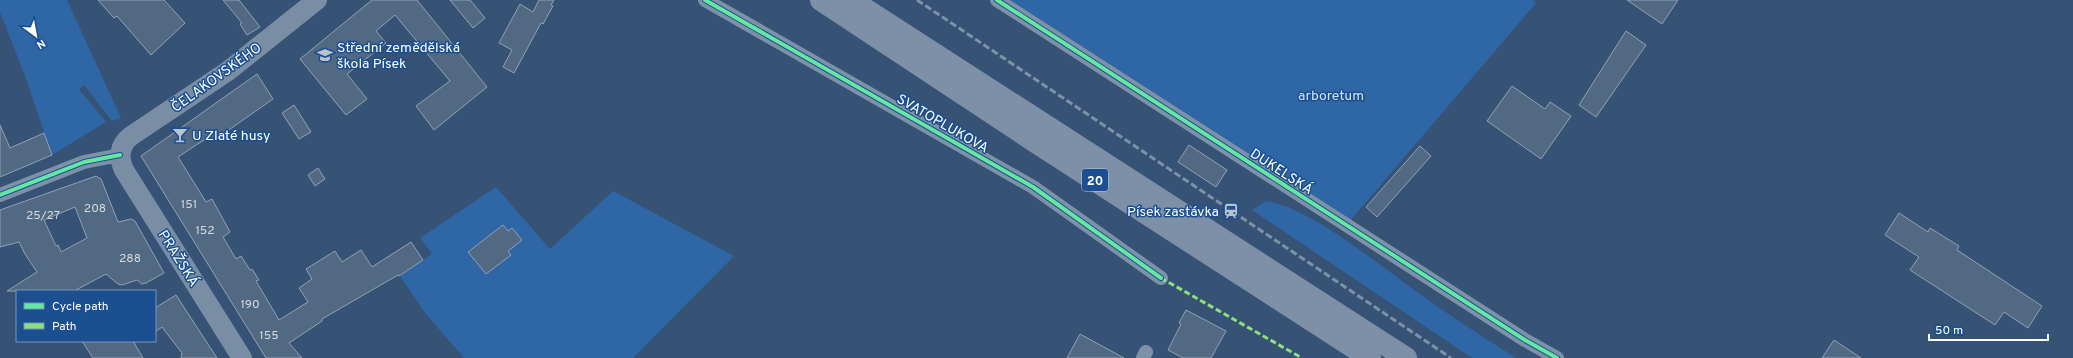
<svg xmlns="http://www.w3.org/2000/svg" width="2073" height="358" viewBox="0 0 2073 358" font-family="Overpass,sans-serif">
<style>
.green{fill:#2f66a5}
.building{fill:#526984;stroke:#92a2b6;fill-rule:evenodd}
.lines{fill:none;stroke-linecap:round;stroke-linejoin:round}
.minor{stroke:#7d92a8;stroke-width:14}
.secondary{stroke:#798da4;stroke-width:20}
.trunk{stroke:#7e90a7;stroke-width:22}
.rail{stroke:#7e92a7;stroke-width:3;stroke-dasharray:7 3;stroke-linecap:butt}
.quiet{stroke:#8de07e;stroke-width:3;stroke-dasharray:6 3;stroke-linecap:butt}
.cycleway-casing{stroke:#1b4f8f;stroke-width:6}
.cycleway{stroke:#66e7a1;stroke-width:4}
.labels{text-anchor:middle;stroke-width:3;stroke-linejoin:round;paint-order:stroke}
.number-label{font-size:12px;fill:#d4dae0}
.shield{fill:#1b4f8f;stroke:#bbcadd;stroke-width:1}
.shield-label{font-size:13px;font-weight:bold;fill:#fff}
.poi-label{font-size:14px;fill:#fff;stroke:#1b4f8f;text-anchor:start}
.street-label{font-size:14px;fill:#fff;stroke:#1b4f8f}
.park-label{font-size:14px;fill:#cfe3fa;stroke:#1b4f8f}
</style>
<rect width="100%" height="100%" fill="#365274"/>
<g class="green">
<polygon points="0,0 67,0 121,118 112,121 84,85 79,89 106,122 52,155 25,76 0,12"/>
<polygon points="1009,0 1533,0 1536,3 1350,221"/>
<polygon points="496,187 550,249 613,191 734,256 633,358 464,358 425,313 400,276 432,254 420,238"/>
<path d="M1266,201C1311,207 1384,269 1423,296C1453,318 1485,338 1516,358H1472L1252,210Z"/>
</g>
<g class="building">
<polygon points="98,0 164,0 185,23 151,55 117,16 114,18"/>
<polygon points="223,0 239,0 260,27 247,35 240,24 242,23"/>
<polygon points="372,0 417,0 487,87 434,130 416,106 450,81 395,15 376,31 386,43 347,74 367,99 346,115 300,59"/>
<polygon points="450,0 470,0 485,18 473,28"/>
<polygon points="539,0 554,0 551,5 553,6 543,24 541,23 514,73 503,67 512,50 499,43 520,4 533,12"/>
<polygon points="1627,0 1678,0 1662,24"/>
<polygon points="1626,31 1646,45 1596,117 1579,105"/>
<polygon points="257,74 273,99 213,141 210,136 178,157 206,202 212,199 230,232 223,237 236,259 241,256 250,270 252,269 259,280 256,281 279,320 308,302 299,288 312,279 306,269 335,251 342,262 361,250 372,267 411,242 423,260 399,276 398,275 322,319 322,321 289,343 302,358 266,358 141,156"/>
<polygon points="1512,86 1545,109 1550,102 1571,116 1541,159 1487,121"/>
<polygon points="294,105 311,132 299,139 282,113"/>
<polygon points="0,125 10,148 44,133 52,155 0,177"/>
<polygon points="1189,145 1227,170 1216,187 1178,162"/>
<polygon points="1420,146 1431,156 1377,217 1366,207"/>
<polygon points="318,168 325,179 315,186 308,175"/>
<path d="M96,176L101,179L118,222L131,219L135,221L164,273L146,283L142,284L137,280L122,285L118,284L106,274L74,291H7L37,272L25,254L19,242L0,247V210ZM75,207L87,238L61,252L58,245L56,246L44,220Z"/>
<polygon points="1899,213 1928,232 1930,228 1959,246 1957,250 2042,306 2028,328 2004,312 1995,325 1910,270 1919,257 1885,235"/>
<polygon points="503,225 508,231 512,228 522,240 508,251 511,255 486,274 468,252"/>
<polygon points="176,295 187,312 217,358 181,358 182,353 162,327 155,332 155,308"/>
<polygon points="1186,310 1226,331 1211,358 1183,358 1168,350 1181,324 1179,323"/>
<polygon points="1080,334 1124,358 1067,358"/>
<polygon points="1834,340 1861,358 1822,358"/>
<polygon points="82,341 133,341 143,358 93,358"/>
</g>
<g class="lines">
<g class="minor">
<polyline points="705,0 1033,187 1161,278"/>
<polyline points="997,0 1525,340 1557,358"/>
<polyline points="0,195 84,162 120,155"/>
<polyline points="1143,358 1146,352"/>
</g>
<path class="secondary" d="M242,358L124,170C118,157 119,145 131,136L228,71L317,0"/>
<g class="trunk">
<polyline points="821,0 1034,141 1370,358"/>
<polyline points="851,0 1406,358"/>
</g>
<polyline class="rail" points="917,0 1451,358"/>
<polyline class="quiet" points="1161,278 1302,358"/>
<defs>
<g id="cycleway">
<polyline points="705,0 1033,187 1161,278"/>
<polyline points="997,0 1525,340 1557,358"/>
<polyline points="0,195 84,162 120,155"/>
</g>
</defs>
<use href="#cycleway" class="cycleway-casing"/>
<use href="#cycleway" class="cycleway"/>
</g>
<defs>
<symbol id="school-bare" viewBox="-9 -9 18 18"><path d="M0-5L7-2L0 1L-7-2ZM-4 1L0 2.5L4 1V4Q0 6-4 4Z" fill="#b9c2ce" stroke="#1b4f8f" stroke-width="2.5" paint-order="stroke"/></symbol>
<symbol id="bar-bare" viewBox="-9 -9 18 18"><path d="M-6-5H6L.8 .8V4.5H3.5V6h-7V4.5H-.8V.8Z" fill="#b9c2ce" stroke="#1b4f8f" stroke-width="2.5" paint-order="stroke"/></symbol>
<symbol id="station-bare" viewBox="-9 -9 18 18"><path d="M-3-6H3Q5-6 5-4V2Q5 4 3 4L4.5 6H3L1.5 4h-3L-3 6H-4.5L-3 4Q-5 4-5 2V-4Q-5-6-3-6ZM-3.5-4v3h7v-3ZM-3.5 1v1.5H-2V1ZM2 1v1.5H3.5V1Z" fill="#b9c2ce" stroke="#1b4f8f" stroke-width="2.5" paint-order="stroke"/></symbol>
</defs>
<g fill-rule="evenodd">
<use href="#school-bare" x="314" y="44" width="22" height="22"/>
<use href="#bar-bare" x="169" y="124" width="22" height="22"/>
<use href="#station-bare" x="1220" y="200" width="22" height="22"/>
</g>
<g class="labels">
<g class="number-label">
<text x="189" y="208">151</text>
<text x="95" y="212">208</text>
<text x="43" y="219">25/27</text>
<text x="205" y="234">152</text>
<text x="130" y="262">288</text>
<text x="250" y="308">190</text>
<text x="269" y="339">155</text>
</g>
<rect class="shield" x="1082" y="169" width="26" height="22" rx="3"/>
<g class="shield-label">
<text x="1095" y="185">20</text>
</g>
<g class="poi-label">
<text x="337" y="52">Střední zemědělská<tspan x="337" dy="16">škola Písek</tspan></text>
<text x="192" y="140">U Zlaté husy</text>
<text x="1219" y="216" text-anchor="end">Písek zastávka</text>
</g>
<g class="street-label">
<text transform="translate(216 77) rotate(-36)" y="5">ČELAKOVSKÉHO</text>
<text transform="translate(943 123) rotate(30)" y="5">SVATOPLUKOVA</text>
<text transform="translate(1282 171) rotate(33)" y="5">DUKELSKÁ</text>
<text transform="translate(179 258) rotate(58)" y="5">PRAŽSKÁ</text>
</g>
<g class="park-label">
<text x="1331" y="100">arboretum</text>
</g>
</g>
<rect x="16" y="290" width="140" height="52" fill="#1b4f8f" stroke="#7695bc"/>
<rect x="24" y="303" width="20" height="6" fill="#66e7a1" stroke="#7695bc"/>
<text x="52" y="310" font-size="12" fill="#ffffff">Cycle path</text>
<rect x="24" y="323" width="20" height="6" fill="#8de07e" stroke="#7695bc"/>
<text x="52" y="330" font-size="12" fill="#ffffff">Path</text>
<g transform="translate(36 36) rotate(148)" stroke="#1b4f8f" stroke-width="3" paint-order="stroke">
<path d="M0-3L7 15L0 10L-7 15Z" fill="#ffffff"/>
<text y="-6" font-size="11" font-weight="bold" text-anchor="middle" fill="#ffffff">N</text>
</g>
<path d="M1929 334v6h119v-6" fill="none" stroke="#ffffff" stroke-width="2"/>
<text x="1935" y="334" font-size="12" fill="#ffffff" stroke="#1b4f8f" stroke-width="3" paint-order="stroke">50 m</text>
</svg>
